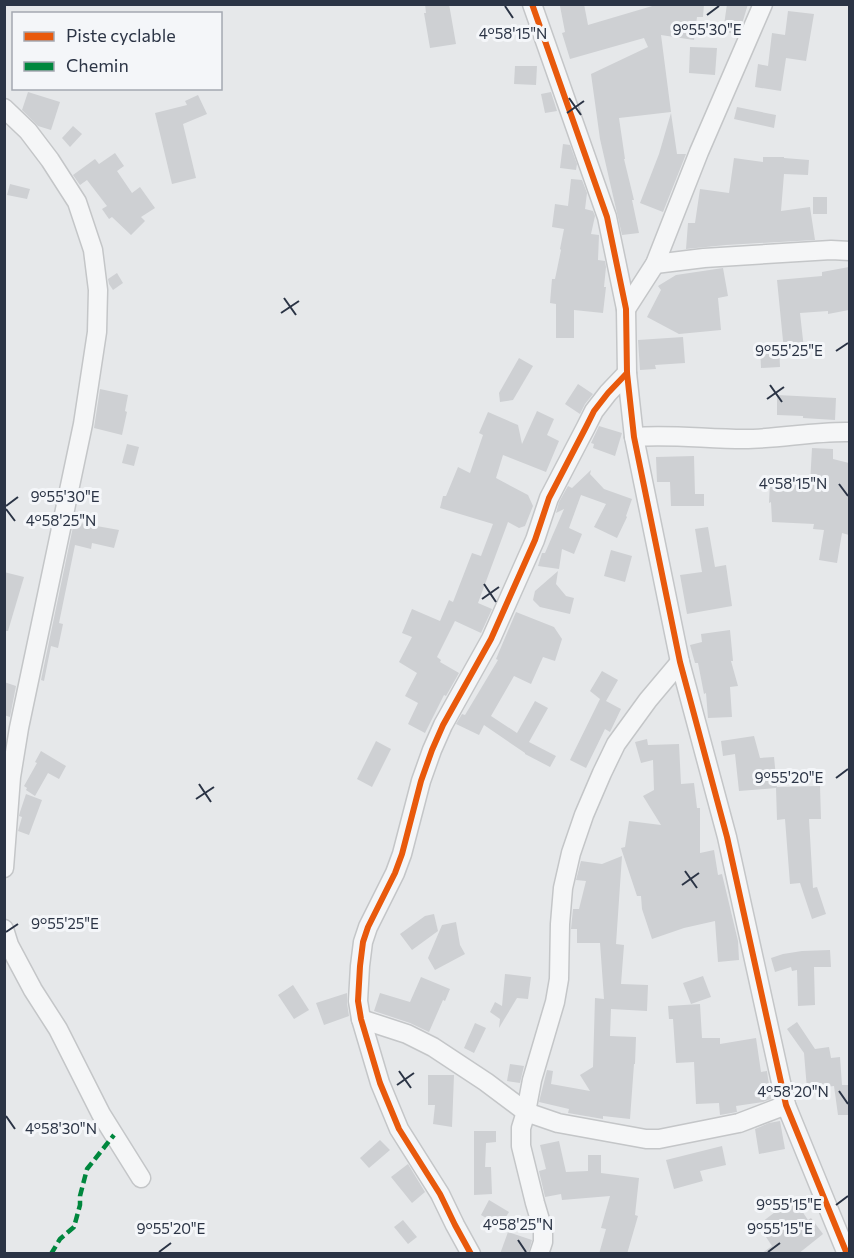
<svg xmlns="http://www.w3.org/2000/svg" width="854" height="1258" viewBox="0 0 854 1258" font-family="Commissioner,sans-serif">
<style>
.building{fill:#ced0d3}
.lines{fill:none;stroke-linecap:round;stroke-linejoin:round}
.street-casing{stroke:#c4c6c8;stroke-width:21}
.street{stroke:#f5f6f7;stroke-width:18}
.quiet{stroke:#00873e;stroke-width:4.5;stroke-dasharray:9 4.5;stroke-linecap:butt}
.cycleway-casing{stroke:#f4f6f9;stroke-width:10}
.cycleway{stroke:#e8590c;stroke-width:6}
.ticks{fill:none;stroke:#2b3445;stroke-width:2}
.ticks-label{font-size:15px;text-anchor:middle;fill:#2b3445;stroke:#f4f6f9;stroke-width:6;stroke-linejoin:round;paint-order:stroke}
</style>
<rect width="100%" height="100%" fill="#e6e8ea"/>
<g class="building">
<polygon points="425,4 449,4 456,44 430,48 424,13 426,13"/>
<polygon points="570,4 584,4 588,25 659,4 704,4 703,17 697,17 694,40 661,35 671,112 619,118 625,159 624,159 634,200 632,200 639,233 622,235 600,139 591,74 648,47 644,38 570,59 562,33 565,32 560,6"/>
<polygon points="727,4 748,4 742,24 738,23 737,34 723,32"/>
<polygon points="788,11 814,14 806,61 786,58 781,91 755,87 758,64 768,66 772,33 785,35"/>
<polygon points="690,47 717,48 715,75 689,73"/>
<polygon points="515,66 537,66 536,85 514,84"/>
<polygon points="28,92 60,102 51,130 38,126 22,110"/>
<polygon points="551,92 557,111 545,113 541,94"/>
<polygon points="198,95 207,114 183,124 196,178 172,184 155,113 187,105 185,101"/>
<polygon points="737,107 776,115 774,128 734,119"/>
<polygon points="671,113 677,154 686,154 663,212 640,203 659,154"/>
<polygon points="73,126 82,134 70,147 62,138"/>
<polygon points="563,144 570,145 577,164 576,170 560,168"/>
<polygon points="115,153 124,166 117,171 132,193 140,187 155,208 141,217 145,221 131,235 112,217 109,219 102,209 107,206 87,180 80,185 73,175 95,159 99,164"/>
<polygon points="763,157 784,157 784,158 809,160 808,175 784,174 781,211 810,207 815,240 726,245 686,249 688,223 695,223 700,189 729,193 734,158 763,162"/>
<polygon points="571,179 582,180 587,193 585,209 593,211 595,216 591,234 599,235 598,260 605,261 606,267 604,287 606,287 603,313 574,310 574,338 556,338 556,304 550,303 552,279 555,279 561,250 560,249 564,229 552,227 555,204 568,206"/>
<polygon points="10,184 30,189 27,199 7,195"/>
<rect x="813" y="197" width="14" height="17"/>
<polygon points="849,267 849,310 828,314 828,311 800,313 804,349 784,351 777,280 822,276 822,272"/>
<polygon points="723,268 728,296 718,298 721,330 679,334 647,317 661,290 658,286 676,275"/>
<polygon points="117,273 123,283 113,290 109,284 108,279"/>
<polygon points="683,337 685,363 655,365 656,369 640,370 638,340"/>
<polygon points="779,345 780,367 761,368 760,346"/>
<polygon points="519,358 533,366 513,400 500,402 499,393"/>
<polygon points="578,384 593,394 585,404 580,414 565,404"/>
<polygon points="100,389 128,395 125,411 127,412 122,435 94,428"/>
<polygon points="777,395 836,398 835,420 803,418 803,416 777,415"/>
<polygon points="537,411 554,419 547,435 559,441 546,472 503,455 496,478 528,495 533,506 525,526 519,528 508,522 478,603 492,609 481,633 455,621 437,657 441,660 440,662 459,673 446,696 444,695 425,733 408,724 418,703 405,696 417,673 399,662 412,637 402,633 412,609 440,621 449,600 453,602 472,553 481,556 493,524 440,508 443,496 446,496 458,467 470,473 483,435 479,433 488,412 518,425 522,444"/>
<polygon points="599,426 622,433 615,456 593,448 594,444 591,443"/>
<polygon points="127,444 139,447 134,466 122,463"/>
<polygon points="812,448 833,449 833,459 849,463 849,535 842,533 837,563 819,560 824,530 813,529 814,524 772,522 771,502 769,503 770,481 810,484"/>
<polygon points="694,456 695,494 704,494 704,506 671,506 670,482 657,482 656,457"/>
<polygon points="591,470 590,474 604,489 632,499 626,516 627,517 617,538 594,527 606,504 581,495 569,528 582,534 574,554 562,549 559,569 538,566 542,553 545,553 564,509 556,513 559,502 568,486 572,488"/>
<polygon points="74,522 119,530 114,548 92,543 91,549 75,545 59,623 63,624 58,648 51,646 44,681 41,680"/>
<polygon points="708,527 715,567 726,565 732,606 687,614 680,575 702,572 695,529"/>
<polygon points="611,550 632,556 625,582 604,576"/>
<polygon points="558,571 556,584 566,596 574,598 570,614 540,607 533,600 535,591"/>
<polygon points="4,572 24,577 8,631 4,631"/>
<polygon points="516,612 554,627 562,639 555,661 543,657 531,684 514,676 491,716 517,733 535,701 548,708 529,742 556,756 550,767 525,754 525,753 484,725 479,735 456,724 462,714 465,715 498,660 496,659"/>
<polygon points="730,630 733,661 731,661 738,686 730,687 732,717 708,718 706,693 704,694 698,663 695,663 690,645 702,642 701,634"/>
<polygon points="602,671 618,680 606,701 621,709 610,732 605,729 586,768 570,760 600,699 590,691"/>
<polygon points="4,682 16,686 10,717 4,715"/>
<polygon points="754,736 760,758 774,757 777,787 820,786 821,819 809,819 813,888 817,887 826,914 812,919 800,883 790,884 785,819 777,820 776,788 739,791 735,754 723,756 721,741"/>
<polygon points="647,739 648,745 679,744 681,784 694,783 697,808 700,808 700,853 714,850 718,875 722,874 738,941 739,960 718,962 715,921 684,928 652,939 642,909 641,896 637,896 621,848 625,847 629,821 661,825 643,796 654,790 653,760 641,763 635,742"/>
<polygon points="376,741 391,749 372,787 357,779"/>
<polygon points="41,751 66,766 59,779 48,773 35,796 26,790 27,788 24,786 37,763 35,762"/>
<polygon points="26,794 42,800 29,835 18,831 22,817 19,816 20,812"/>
<polygon points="622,856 616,944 624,945 621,984 648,985 647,1011 611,1009 610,1036 636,1037 635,1064 634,1064 630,1119 603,1116 603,1119 568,1113 569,1109 539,1102 547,1070 553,1071 551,1084 590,1091 580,1075 593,1067 595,998 604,999 600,943 577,943 577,929 571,929 573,909 579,909 586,881 576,880 581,861 602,864"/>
<polygon points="434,914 438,931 412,950 400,934 425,916"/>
<polygon points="456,922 460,945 465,954 435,970 428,958 442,925"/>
<polygon points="830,950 831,967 814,967 815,1005 798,1006 797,970 792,971 791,967 775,972 771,958 783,954 802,951"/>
<polygon points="505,974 531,977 528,999 517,998 499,1028 500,1019 490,1012 495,1002 502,1006"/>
<polygon points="703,976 711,997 691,1004 683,983"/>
<polygon points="421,977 450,989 445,1001 443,1000 429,1032 410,1023 374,1011 380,993 410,1002"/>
<polygon points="293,985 309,1010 294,1019 278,995"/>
<polygon points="347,993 347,1003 349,1016 324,1025 316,1003"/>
<polygon points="700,1004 702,1038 720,1038 720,1044 756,1038 761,1072 767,1071 771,1099 763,1102 736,1106 737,1112 720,1115 719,1103 696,1104 694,1062 676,1063 673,1019 669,1019 668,1006"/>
<polygon points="797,1022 815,1049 829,1047 831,1058 840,1057 842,1085 849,1085 849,1115 838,1115 834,1086 807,1089 804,1053 787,1029"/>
<polygon points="475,1023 486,1028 474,1053 464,1048"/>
<polygon points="510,1064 524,1066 520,1083 507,1081"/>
<polygon points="428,1075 454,1075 452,1127 433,1124 435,1105 428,1105"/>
<polygon points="780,1121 785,1149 759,1154 755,1129 769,1123"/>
<polygon points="474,1131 496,1131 496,1142 486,1143 485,1167 491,1167 492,1194 474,1195"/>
<polygon points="380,1140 390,1150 369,1168 360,1158"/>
<polygon points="559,1141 566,1172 588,1171 588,1155 601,1155 601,1173 639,1178 635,1215 638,1216 627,1254 599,1254 606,1229 601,1228 610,1196 562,1200 561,1194 545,1197 539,1171 546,1169 540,1145"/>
<polygon points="722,1146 726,1165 700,1171 703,1181 674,1189 666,1160"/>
<polygon points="408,1164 425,1192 412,1203 391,1177"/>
<polygon points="792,1196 808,1220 811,1218 823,1234 798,1254 761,1254 772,1246 758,1225 783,1206 781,1204"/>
<polygon points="489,1200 509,1212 500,1226 481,1215"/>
<polygon points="403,1220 417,1237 408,1244 394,1227"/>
<polygon points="508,1232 532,1240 528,1254 500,1254"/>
</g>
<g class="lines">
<defs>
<g id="street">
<polyline points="532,4 607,217 626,309 627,373 634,437 680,662 727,837 786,1105 847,1254"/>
<polyline points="4,108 28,131 50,160 77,202 93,250 98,290 97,332 83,424 19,728 11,777 4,868"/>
<polyline points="655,264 704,258 831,250 850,251"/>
<polyline points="626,309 655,264 699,152 763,4"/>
<path d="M634,437C670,434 707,439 744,439C779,439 814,431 850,432"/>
<polyline points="4,929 9,945 33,990 58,1029 101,1114 141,1178"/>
<polyline points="361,1019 407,1034 433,1047 486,1082 526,1112 558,1123 646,1139 659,1139 739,1123 786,1105"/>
<polyline points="471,1254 455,1225 440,1194 399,1129 380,1083 361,1019 358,1001 360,966 363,942 368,927 395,873 402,854 421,781 432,750 443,725 491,639 535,540 549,498 586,427 594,411 608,393 627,373"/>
<polyline points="539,1254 543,1242 543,1230 535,1203 521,1146 521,1128 526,1112 532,1080 555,1002 559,979 560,924 563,888 571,853 584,815 602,773 616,744 648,700 680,662"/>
</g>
</defs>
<use href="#street" class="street-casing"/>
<use href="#street" class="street"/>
<polyline class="quiet" points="51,1254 60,1239 74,1227 80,1205 80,1196 87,1169 114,1135"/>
<defs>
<g id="cycleway">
<polyline points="532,4 607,217 626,309 627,373 634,437 680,662 727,837 786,1105 847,1254"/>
<polyline points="471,1254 455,1225 440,1194 399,1129 380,1083 361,1019 358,1001 360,966 363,942 368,927 395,873 402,854 421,781 432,750 443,725 491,639 535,540 549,498 586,427 594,411 608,393 627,373"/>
</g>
</defs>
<use href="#cycleway" class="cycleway-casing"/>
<use href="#cycleway" class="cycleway"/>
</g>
<path class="ticks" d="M505,6L513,18M707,15L719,6M569,98L581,115M567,113L584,101M284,298L296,315M281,313L299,301M836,351L848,343M770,385L782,402M767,399L784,387M839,484L848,496M6,506L18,497M6,509L15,521M484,584L496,602M482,599L499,587M836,778L848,769M199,784L211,802M196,799L214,787M685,871L697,888M682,885L699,873M6,932L18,924M399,1071L411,1088M397,1085L414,1073M839,1091L848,1104M6,1116L15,1129M836,1205L848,1196M518,1240L526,1252M159,1252L171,1243M768,1252L780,1243"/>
<g class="ticks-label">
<text x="707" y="35">9°55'30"E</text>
<text x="513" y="39">4°58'15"N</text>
<text x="789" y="356">9°55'25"E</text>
<text x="793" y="489">4°58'15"N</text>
<text x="65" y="502">9°55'30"E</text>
<text x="61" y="526">4°58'25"N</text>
<text x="789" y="783">9°55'20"E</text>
<text x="65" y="929">9°55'25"E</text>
<text x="793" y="1097">4°58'20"N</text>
<text x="61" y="1134">4°58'30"N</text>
<text x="789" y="1210">9°55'15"E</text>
<text x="518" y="1230">4°58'25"N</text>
<text x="171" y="1234">9°55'20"E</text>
<text x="780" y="1234">9°55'15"E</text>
</g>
<rect width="854" height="1258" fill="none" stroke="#2b3445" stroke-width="12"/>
<rect x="12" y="12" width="210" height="78" fill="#f4f6f9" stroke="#a4a8b1" stroke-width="1.5"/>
<rect x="24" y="32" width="30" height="9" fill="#e8590c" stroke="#a4a8b1" stroke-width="1.5"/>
<text x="66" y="42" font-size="18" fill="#2b3445">Piste cyclable</text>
<rect x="24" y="62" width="30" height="9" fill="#00873e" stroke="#a4a8b1" stroke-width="1.5"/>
<text x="66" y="72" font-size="18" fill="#2b3445">Chemin</text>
</svg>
